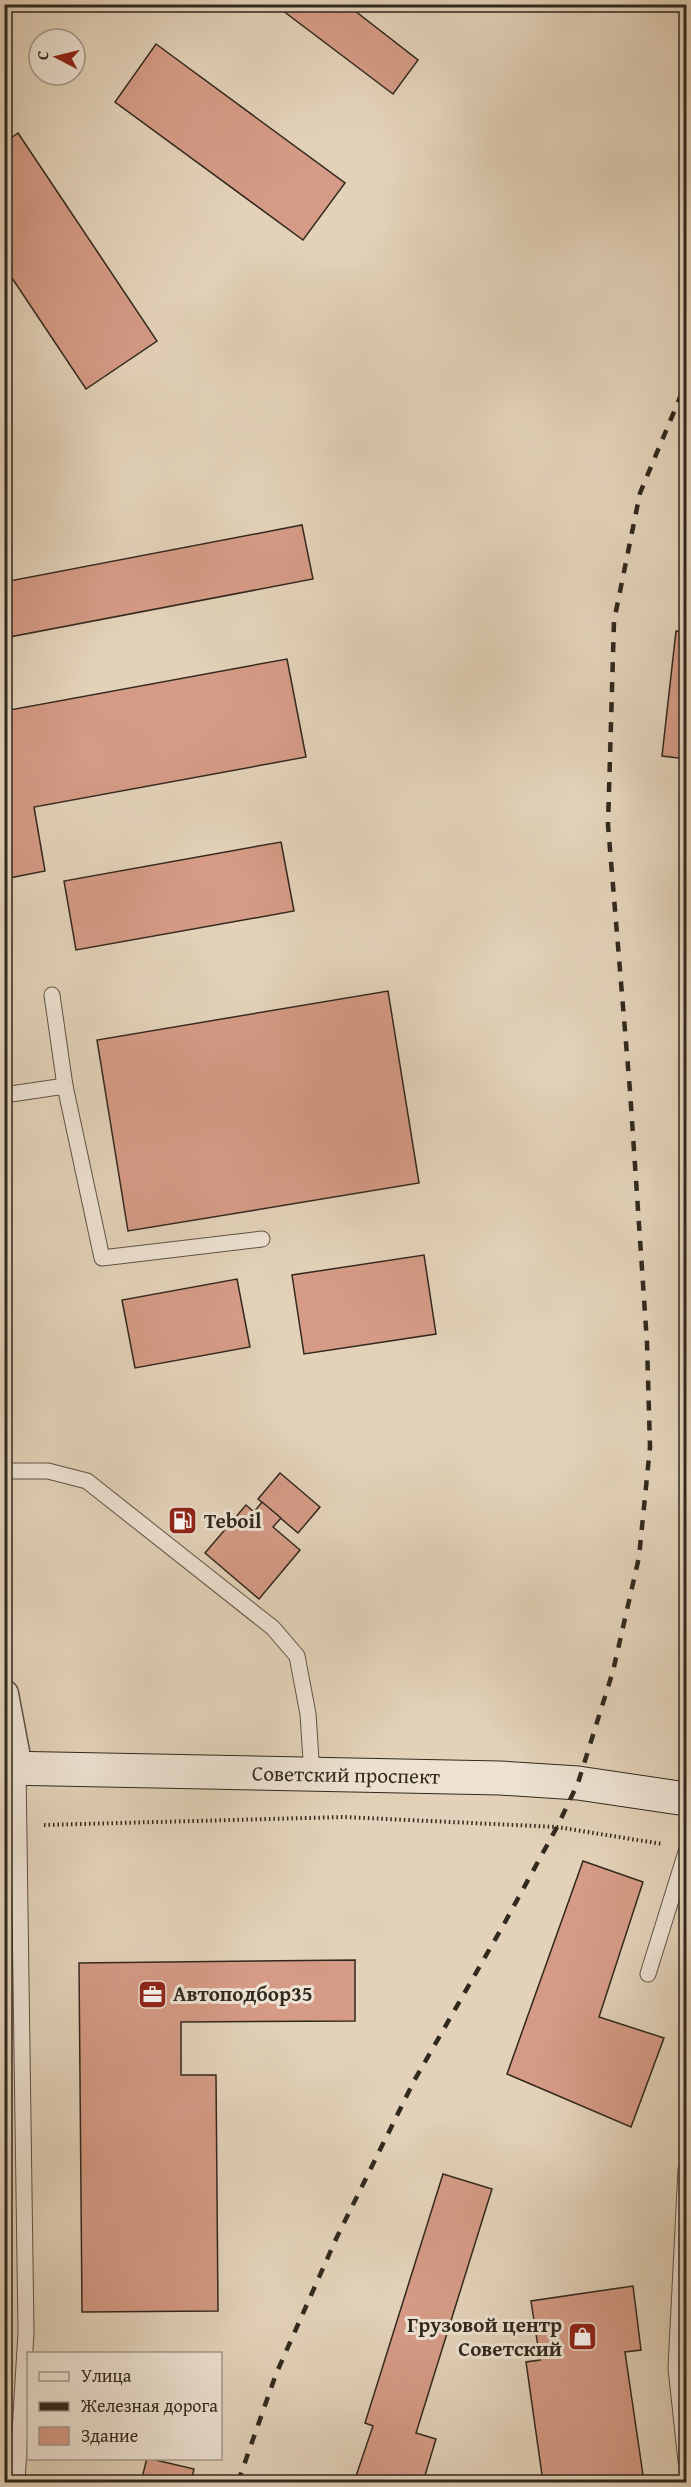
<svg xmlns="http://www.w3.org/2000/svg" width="691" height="2487" viewBox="0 0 691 2487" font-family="'Gentium Book Plus',serif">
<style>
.building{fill:#d69b86;stroke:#31291e;stroke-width:1.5}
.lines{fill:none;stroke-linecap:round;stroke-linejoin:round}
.lane-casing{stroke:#5e5345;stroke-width:17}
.street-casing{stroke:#5e5345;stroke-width:31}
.secondary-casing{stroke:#31291e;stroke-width:35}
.path{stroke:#31291e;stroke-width:4;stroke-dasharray:1.5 3;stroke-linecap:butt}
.lane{stroke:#ede2d2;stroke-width:15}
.street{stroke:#ede2d2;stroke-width:28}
.secondary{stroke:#ede2d2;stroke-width:33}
.rail{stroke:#31291e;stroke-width:4.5;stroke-dasharray:10 10;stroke-linecap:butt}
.labels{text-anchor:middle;stroke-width:6;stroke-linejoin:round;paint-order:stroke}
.poi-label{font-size:21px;font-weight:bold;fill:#31291e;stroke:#ede2d2;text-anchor:start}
.street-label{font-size:21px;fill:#31291e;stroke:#ede2d2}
</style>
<rect width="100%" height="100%" fill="#e3d2b9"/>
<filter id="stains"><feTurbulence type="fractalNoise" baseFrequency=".00333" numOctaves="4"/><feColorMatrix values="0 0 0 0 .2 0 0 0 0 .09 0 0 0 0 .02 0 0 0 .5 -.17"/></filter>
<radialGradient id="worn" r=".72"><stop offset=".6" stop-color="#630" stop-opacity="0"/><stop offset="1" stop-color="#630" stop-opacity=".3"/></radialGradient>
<g class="building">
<polygon points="274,4 346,4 418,60 393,94"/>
<polygon points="156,44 345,183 303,240 115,102"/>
<polygon points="18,133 157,341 86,389 4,266 4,143"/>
<polygon points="302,525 313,579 4,638 4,582"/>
<polygon points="676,631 686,632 686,759 662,756"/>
<polygon points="287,659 306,757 34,807 45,871 4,879 4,711"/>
<polygon points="281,842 294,911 76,950 64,881"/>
<polygon points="388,991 419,1183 128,1231 97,1040"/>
<polygon points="424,1255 436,1334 304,1354 292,1275"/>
<polygon points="237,1279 250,1347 135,1368 122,1300"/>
<polygon points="280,1473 320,1507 298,1533 258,1499"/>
<polygon points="262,1502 281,1518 273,1527 300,1550 259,1599 205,1553 246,1505 254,1512"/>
<polygon points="583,1861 643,1882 599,2017 664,2038 631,2127 507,2074"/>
<polygon points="355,1960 355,2021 181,2022 181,2075 216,2075 218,2311 82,2312 79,1963"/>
<polygon points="443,2174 492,2189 416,2433 436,2439 423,2482 354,2482 373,2426 365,2423"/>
<polygon points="633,2286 641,2350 625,2352 644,2482 543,2482 526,2362 540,2360 531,2301"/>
<polygon points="147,2458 194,2469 191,2482 141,2482"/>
</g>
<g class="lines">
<defs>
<g id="lane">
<polyline points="52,995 65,1086"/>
<polyline points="4,1095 65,1086 102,1258 262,1239"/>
<polyline points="4,1471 48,1471 87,1481 273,1628 297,1656 308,1714 312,1775"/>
<polyline points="648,1974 686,1852"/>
<polyline points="686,2169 676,2368 686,2461"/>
<polyline points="17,2482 26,2332 18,1768"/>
</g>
<polyline id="street" points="4,1694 18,1768"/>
<polyline id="secondary" points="4,1768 500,1778 578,1783 686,1799"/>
</defs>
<use href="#lane" class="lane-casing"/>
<use href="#street" class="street-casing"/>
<use href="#secondary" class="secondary-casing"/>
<polyline class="path" points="44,1825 344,1817 557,1827 662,1844"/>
<use href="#lane" class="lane"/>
<use href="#street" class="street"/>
<use href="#secondary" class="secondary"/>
<polyline class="rail" points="238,2482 276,2374 336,2239 414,2081 504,1924 557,1827 578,1783 613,1671 639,1557 650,1447 647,1343 630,1091 608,825 614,621 640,493 686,383"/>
</g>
<defs>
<symbol id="fuel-square" viewBox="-11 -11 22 22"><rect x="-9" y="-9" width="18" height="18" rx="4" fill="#8f2418" stroke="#ede2d2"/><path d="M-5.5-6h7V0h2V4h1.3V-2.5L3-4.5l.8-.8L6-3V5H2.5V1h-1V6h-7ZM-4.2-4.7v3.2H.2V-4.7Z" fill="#fff"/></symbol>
<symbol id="office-square" viewBox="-11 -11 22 22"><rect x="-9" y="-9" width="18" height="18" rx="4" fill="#8f2418" stroke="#ede2d2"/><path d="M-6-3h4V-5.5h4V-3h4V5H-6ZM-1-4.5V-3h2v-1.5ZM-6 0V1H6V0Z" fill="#fff"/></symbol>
<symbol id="shop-square" viewBox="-11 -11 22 22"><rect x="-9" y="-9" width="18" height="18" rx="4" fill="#8f2418" stroke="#ede2d2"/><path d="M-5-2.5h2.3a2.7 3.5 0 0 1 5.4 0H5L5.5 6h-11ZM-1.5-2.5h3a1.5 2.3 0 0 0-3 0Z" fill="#fff"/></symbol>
</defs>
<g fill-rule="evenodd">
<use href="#fuel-square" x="166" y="1504" width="33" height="33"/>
<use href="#office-square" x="136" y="1978" width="33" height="33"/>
<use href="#shop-square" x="566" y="2320" width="33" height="33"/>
</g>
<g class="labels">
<g class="poi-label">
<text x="204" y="1528">Teboil</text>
<text x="173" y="2001">Автоподбор35</text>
<text x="562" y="2332" text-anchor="end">Грузовой центр<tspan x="562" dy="24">Советский</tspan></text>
</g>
<g class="street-label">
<text transform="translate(346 1775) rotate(1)" y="7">Советский проспект</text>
</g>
</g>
<rect width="691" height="2487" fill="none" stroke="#e3d2b9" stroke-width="24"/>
<rect x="6" y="6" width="679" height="2475" fill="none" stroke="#31291e" stroke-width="3"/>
<rect x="12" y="12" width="667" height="2463" fill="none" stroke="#31291e" stroke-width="1.5"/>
<rect x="27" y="2352" width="195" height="108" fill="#ede2d2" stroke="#a2988a" stroke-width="1.5"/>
<rect x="39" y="2372" width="30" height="9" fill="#ede2d2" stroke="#a2988a" stroke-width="1.5"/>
<text x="81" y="2382" font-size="18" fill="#31291e">Улица</text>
<rect x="39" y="2402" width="30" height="9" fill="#31291e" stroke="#a2988a" stroke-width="1.5"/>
<text x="81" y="2412" font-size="18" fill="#31291e">Железная дорога</text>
<rect x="39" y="2427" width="30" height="18" fill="#d69b86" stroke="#a2988a" stroke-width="1.5"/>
<text x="81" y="2442" font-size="18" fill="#31291e">Здание</text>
<g transform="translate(57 57) rotate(277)"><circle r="28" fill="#ede2d2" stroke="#a2988a" stroke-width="1.5"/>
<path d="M0-4.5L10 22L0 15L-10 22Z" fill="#8f2418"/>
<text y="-9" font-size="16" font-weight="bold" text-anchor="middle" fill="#31291e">С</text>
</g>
<rect width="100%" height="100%" filter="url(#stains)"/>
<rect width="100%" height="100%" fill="url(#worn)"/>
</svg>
